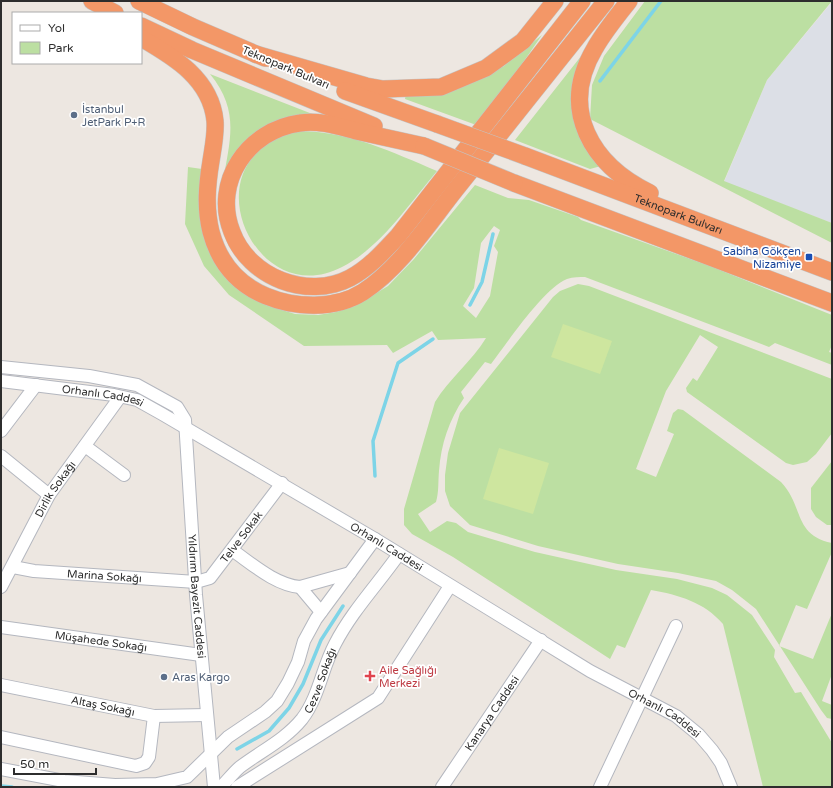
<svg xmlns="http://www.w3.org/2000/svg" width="833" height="788" viewBox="0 0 833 788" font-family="'Varela Round',sans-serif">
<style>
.airport{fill:#dcdfe6}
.green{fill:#bcdfa2;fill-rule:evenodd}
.pitch{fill:#cee69f}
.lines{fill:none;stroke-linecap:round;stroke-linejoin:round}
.stream{stroke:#7dd4e7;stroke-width:3.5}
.minor-casing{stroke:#b4b7bf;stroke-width:14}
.highway-casing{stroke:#c4c4c4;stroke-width:18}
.minor{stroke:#fff;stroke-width:12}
.highway{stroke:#f39767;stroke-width:17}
.highway-bridge-casing{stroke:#c4c4c4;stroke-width:18;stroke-linecap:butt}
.highway-bridge{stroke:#f39767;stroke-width:17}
.service-dot{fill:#5c6f8a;stroke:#fff;stroke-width:1.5}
.transit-dot{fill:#1a4fb4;stroke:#fff;stroke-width:1.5}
.health-dot{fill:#e0444e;stroke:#fff;stroke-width:1.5}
.labels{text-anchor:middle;stroke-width:3.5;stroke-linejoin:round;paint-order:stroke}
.street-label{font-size:11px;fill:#2d2d2d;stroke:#fff}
.service-label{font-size:11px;fill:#4e5e75;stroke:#fff;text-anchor:start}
.transit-label{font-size:11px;fill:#164399;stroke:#fff;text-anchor:end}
.health-label{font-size:11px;fill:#be3a42;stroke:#fff;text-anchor:start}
</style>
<rect width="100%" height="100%" fill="#ede7e1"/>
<polygon class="airport" points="832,2 832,223 724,182 767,80"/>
<g class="green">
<polygon points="645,1 832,1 767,80 724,181 832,223 832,243 590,119 592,85 604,56"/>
<polygon points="542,35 479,126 405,99 406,93 476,80 504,66"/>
<polygon points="593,41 572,95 576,129 601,166 590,169 515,140"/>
<path d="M210,74L315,115L291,120L223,182C230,139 240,111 210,74Z"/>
<path d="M301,131C351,132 392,152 437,171C410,203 380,248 342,267C252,314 184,153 301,131Z"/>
<path d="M188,167L202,169V225L266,305L295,314L318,315L336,312L355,306L388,286L414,259L475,185L508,198L529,200L578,217L581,220L710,266L832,315V345L829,352L832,353V365L775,343L769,347L585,277C580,277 573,277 567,279C544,288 507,343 491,364L485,362L461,392L464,398C449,420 441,444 439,471C438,482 439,492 436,502L418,514L430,532L447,521L456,523L468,532L535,552L616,570L677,579L712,588L727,595L752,615L775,650L774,657L795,693L801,692L832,743V787H763L723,624C704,602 679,595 651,590L625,648L617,645L610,659L453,557L412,534L404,525V509L435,402C449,379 472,361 486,338L438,340L432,331L393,353L387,345L304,346L229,295L204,266L185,224ZM494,226L500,230L494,246L498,252L490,296L476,318L463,306L474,288L481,243Z"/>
<path d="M578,284L589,286L832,379V433L816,454L807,462L793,465L786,463L687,392L686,388L693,378L697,381L718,347L700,335L666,391L636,469L656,477L674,434L667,431L673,413L678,409L683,410L781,482C804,506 793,535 832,543V552L807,609L796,605L779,646L813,659L832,613V674L822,701L832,705V719L827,718L821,710L756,609L732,590L716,581L678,573L618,564L538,546L470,525L450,506L445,491V475L448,453L460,413L553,297L560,291Z"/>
<polygon points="832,461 832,525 827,525 816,517 811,509 811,488"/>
</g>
<g class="pitch">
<polygon points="563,324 612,341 600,374 551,357"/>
<polygon points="499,448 549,463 533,514 483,499"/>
</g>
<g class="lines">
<g class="stream">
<polyline points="600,81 661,1"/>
<polyline points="470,305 482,282 493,234"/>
<polyline points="375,476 373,441 398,363 433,339"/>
<polyline points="237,749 269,731 289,708 303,684 321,640 343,606"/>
<polyline points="1,786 12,787"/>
</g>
<defs>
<g id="minor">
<path id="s1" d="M1,367L89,376L137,385L177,407L185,420L196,595L214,787"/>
<path id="s2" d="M1,381L114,395L137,400L162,414L375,539L590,671L676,716L699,735L712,750L721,763L731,787"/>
<polyline points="1,431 36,385"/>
<polyline points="85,446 124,475"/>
<polyline points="1,456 49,495"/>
<path d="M232,550C251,563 275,585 300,587L350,573"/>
<path id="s3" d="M13,567L34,571L196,582L210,578L282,483"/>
<path id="s4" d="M1,587L49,495L120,397"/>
<polyline points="300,587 321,612"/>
<path id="s5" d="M1,627L201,655"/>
<path id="s6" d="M1,685L154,716L207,715"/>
<polyline points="1,737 136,766 145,763 149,757 154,716"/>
<polyline points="1,769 64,781 115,785 157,784 187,777 228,737 265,712 277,701 288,683 298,662 304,641 316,619 375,539"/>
<path id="s7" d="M221,787C227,781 233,773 240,767C261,751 285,740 302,719C319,697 322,668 335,644C352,611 378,584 399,554"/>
<polyline points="237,787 378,698 450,586"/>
<path id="s8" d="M442,787L541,640"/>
<polyline points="600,787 676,626"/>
</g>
<g id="highway">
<polyline points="92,1 115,13"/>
<polyline points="139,1 193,27 265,58"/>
<path d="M629,1C617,16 604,32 595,48C558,110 592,165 650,193"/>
<polyline points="141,26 192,50 374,126"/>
<path d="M141,38C174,57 211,79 215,121C216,134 213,148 211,161C207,185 205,208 211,232C219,262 237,284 266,296C295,308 335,310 363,292C400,268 429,223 456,189C506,126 556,64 606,1"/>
<polyline points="255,54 366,86 383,89 441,87 486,68 523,41 555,1"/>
<polyline points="345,91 437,124"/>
<path d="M424,146C401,141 379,136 356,131C337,126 319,120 300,123C248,130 212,182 232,232C249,278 308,300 350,278C369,268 384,251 398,236L582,1"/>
<path id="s9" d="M525,156L832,272"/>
<polyline points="514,183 832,303"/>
</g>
</defs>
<use href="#minor" class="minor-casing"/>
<use href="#highway" class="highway-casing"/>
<use href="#minor" class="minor"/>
<use href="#highway" class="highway"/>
<defs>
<g id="highway-bridge">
<polyline points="437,124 525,156"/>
<polyline points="424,146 514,183"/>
</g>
</defs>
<use href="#highway-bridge" class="highway-bridge-casing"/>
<use href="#highway-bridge" class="highway-bridge"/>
</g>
<g class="service-dot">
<circle cx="74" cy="115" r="4"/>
<circle cx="164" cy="677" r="4"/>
</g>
<rect class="transit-dot" x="805" y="253" width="8" height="8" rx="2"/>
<path class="health-dot" d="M368 670h4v4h4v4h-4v4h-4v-4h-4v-4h4z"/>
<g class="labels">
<g class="street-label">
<text transform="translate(286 67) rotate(23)" y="4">Teknopark Bulvarı</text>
<text dy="4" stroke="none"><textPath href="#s9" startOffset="164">Teknopark Bulvarı</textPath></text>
<text dy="4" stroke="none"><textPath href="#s2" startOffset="103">Orhanlı Caddesi</textPath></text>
<text dy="4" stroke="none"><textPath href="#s4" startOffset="112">Dirlik Sokağı</textPath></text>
<text dy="4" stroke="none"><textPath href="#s3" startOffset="250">Telve Sokak</textPath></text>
<text dy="4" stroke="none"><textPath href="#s2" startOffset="427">Orhanlı Caddesi</textPath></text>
<text dy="4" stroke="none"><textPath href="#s3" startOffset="92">Marina Sokağı</textPath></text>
<text dy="4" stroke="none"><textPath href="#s1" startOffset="375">Yıldırım Bayezit Caddesi</textPath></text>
<text dy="4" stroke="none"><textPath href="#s5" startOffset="101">Müşahede Sokağı</textPath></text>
<text dy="4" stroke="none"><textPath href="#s7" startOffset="149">Cezve Sokağı</textPath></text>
<text dy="4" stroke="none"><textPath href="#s6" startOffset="104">Altaş Sokağı</textPath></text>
<text dy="4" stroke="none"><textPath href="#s8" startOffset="89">Kanarya Caddesi</textPath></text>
<text dy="4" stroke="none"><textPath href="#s2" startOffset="751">Orhanlı Caddesi</textPath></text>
</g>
<g class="service-label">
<text x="82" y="113">İstanbul<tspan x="82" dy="13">JetPark P+R</tspan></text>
<text x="172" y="681">Aras Kargo</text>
</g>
<g class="transit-label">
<text x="801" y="255">Sabiha Gökçen<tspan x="801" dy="13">Nizamiye</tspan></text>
</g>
<g class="health-label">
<text x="379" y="674">Aile Sağlığı<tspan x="379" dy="13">Merkezi</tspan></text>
</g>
</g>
<rect width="833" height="788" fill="none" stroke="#2d2d2d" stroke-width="4"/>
<rect x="12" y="12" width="130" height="52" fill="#ffffff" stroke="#ababab"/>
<rect x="20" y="25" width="20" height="6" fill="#ffffff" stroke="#ababab"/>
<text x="48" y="32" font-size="12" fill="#2d2d2d">Yol</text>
<rect x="20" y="42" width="20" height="12" fill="#bcdfa2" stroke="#ababab"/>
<text x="48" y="52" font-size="12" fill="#2d2d2d">Park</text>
<path d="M14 768v6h82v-6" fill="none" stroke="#2d2d2d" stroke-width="2"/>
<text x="20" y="768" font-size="12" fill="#2d2d2d" stroke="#ffffff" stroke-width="3" paint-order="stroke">50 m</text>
</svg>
